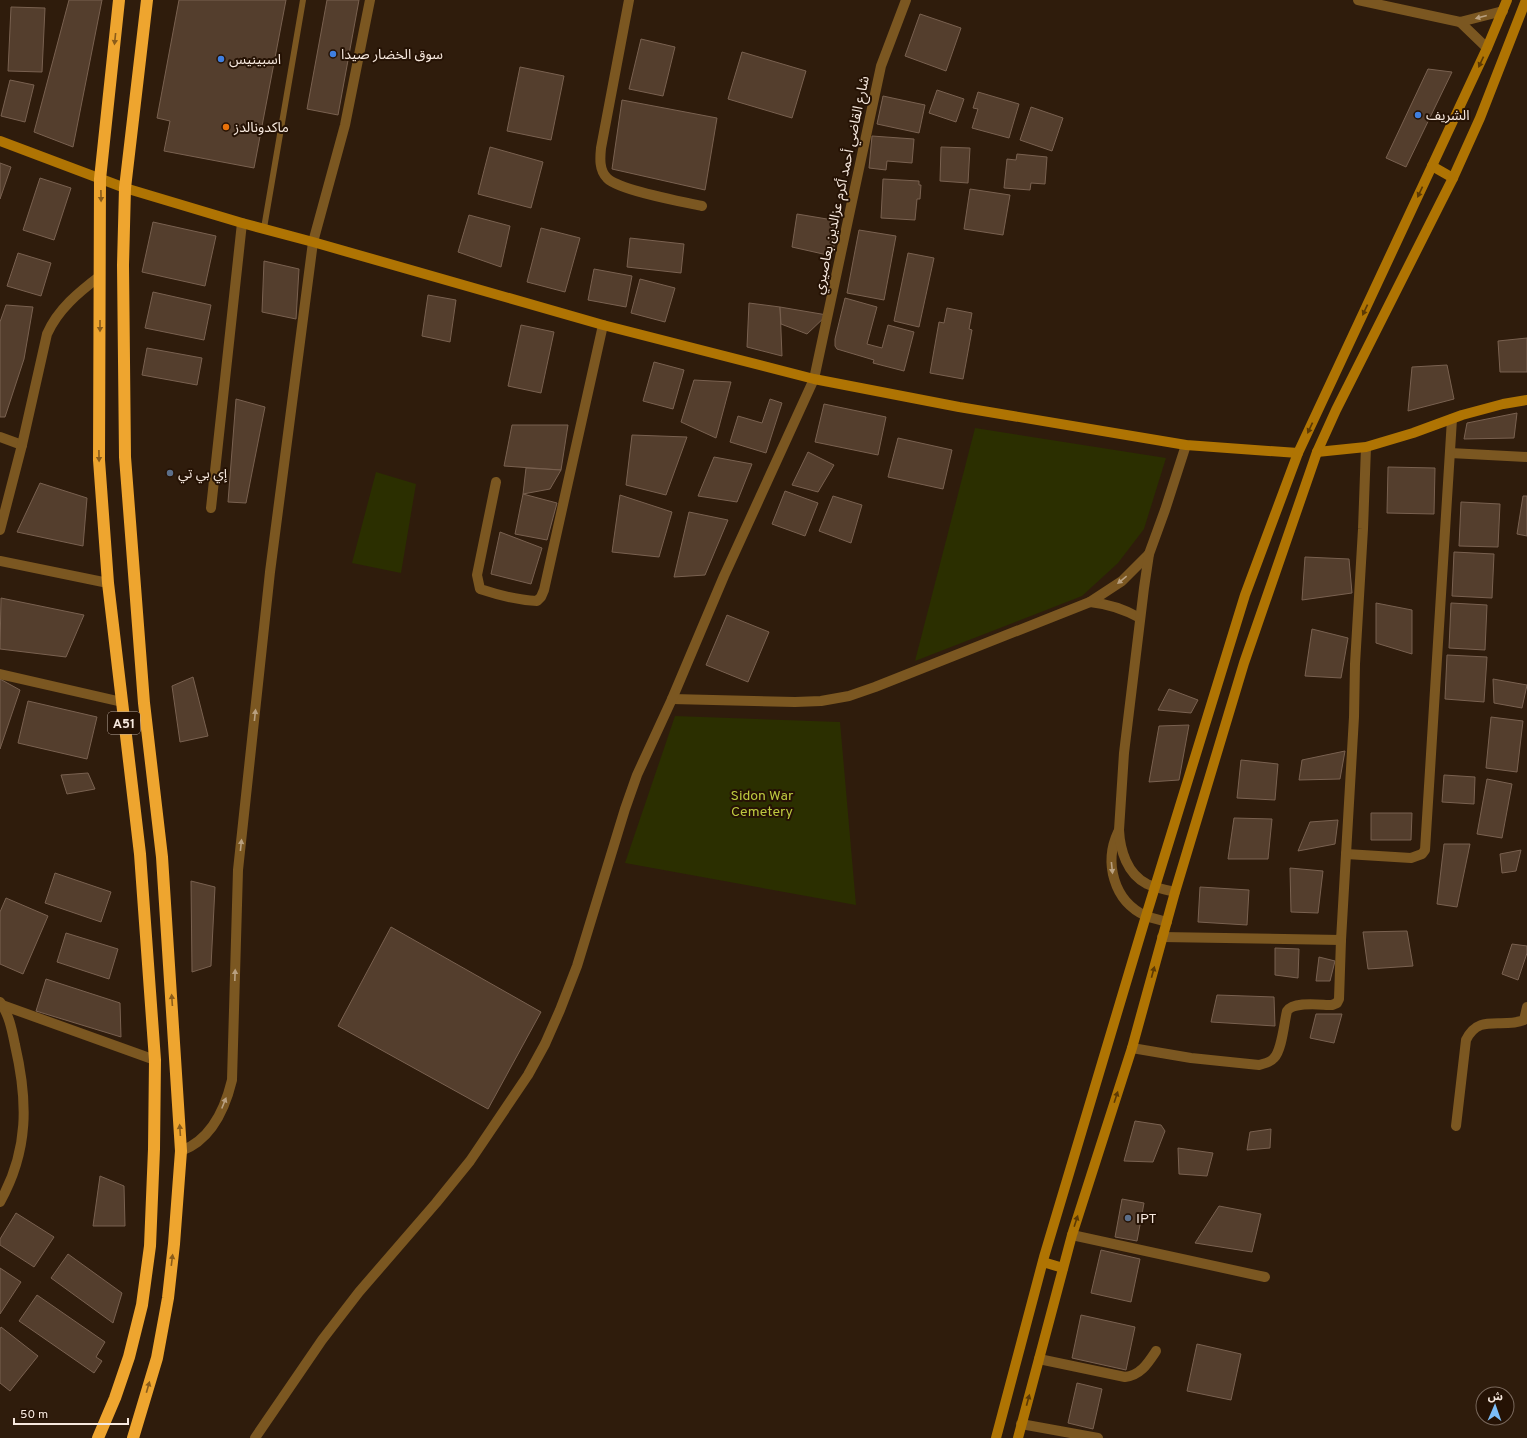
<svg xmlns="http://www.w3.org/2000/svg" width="1527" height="1438" viewBox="0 0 1527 1438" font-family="Overpass,'Noto Sans Arabic',sans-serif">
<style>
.green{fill:#2b2f00}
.building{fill:#543e2d;stroke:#796150}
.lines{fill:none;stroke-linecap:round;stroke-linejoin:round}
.lane{stroke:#7b5721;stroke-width:6}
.street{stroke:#7b5721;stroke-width:10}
.secondary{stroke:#af7403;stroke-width:10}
.highway{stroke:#eea52f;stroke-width:12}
.oneway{fill:#b9a080}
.oneway2{fill:#8a5c1a}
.oneway3{fill:#5c3904}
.shop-dot{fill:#3f7fe0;stroke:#251204;stroke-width:1.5}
.food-dot{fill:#e8710a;stroke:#251204;stroke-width:1.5}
.service-dot{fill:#5c6f8a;stroke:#251204;stroke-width:1.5}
.labels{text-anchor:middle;stroke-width:4;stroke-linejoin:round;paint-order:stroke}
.shield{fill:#251204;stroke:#b8a89d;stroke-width:1}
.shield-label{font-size:13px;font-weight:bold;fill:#f7e9df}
.poi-label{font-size:14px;fill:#f7e9df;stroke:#251204;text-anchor:start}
.street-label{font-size:14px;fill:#f7e9df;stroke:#251204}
.park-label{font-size:14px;fill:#bdc93f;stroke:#251204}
</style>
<rect width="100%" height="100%" fill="#2f1c0c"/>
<g class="green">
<polygon points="975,428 1166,458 1144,529 1118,563 1082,596 915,661"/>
<polygon points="376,472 416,484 401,573 352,563"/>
<polygon points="675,716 840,722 856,905 625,863"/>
</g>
<g class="building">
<polygon points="69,0 102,0 73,147 34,132"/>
<polygon points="179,0 286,0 254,168 164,151 170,121 157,118"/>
<polygon points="327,0 359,0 338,115 307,109"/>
<polygon points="11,7 45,8 42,72 8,71"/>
<polygon points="920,14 961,28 946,71 905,56"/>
<polygon points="641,39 675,47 663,96 629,89"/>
<polygon points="742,52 806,71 792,118 728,99"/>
<polygon points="520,67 564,76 551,140 507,131"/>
<polygon points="1428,69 1452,72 1406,167 1386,158"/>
<polygon points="10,80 34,85 25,122 1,116"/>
<polygon points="937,90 964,99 956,122 929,113"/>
<polygon points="978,92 1019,104 1009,138 972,128 978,109 973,108"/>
<polygon points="883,96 925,105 919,133 877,124"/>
<polygon points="622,100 717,118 705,190 612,169"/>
<polygon points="1031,107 1063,118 1052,151 1020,140"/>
<polygon points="872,136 914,139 912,163 887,161 886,170 869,168"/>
<polygon points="490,147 543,162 531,208 478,194"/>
<polygon points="941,147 970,148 968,183 940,181"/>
<polygon points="1017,154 1047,157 1045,184 1031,183 1030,190 1004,188 1007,159 1016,160"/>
<polygon points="0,163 11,167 0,199"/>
<polygon points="40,178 71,188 54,240 23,230"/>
<polygon points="883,179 919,181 919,185 921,185 920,199 917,199 915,220 881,218"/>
<polygon points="970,189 1010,195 1003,235 964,229"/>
<polygon points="797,214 839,221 832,256 792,247"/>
<polygon points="469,215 510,226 501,267 458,252"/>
<polygon points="153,222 216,236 205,286 142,272"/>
<polygon points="541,228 580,238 565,292 527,282"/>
<polygon points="859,230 896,236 884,300 847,293"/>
<polygon points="630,238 684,244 681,273 627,267"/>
<polygon points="18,253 51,263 41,296 7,286"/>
<polygon points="908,253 934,258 919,327 894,321"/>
<polygon points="264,261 299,269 296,319 262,312"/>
<polygon points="594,269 632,276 626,307 588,300"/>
<polygon points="640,279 675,288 665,322 631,313"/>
<polygon points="153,292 211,305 204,340 145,328"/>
<polygon points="428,295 456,300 450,342 422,336"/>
<polygon points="845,298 877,307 867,344 882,348 888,325 914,332 904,371 873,363 874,360 837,349 835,346 835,339"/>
<polygon points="749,303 780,307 782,356 747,347"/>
<polygon points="6,305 33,307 24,359 5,417 0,417 0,322"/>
<polygon points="780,307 827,315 807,334 781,324"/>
<polygon points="947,308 972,313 969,329 972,330 963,379 930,373 939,322 944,323"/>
<polygon points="521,325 554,332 541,393 508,386"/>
<polygon points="1527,338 1527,372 1500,372 1498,341"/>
<polygon points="147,348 202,358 197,385 142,375"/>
<polygon points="654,362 684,370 673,409 643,401"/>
<polygon points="1447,365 1454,399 1408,411 1412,367"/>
<polygon points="694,380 731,382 716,438 681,422"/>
<polygon points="236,399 265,407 246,503 228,502"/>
<polygon points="770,399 782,403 766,453 730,442 738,416 762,423"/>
<polygon points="824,404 886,417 878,455 815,442"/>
<polygon points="1517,413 1514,438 1464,439 1467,423"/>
<polygon points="512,425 568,425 561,470 504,466"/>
<polygon points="632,435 687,437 666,495 626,485"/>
<polygon points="898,438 952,450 943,489 888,477"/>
<polygon points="808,452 834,465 818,492 792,485"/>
<polygon points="714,457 752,464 737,502 698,496"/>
<polygon points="1388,467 1435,468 1434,514 1387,513"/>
<polygon points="526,468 561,470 550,489 523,494"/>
<polygon points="40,483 87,498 83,546 17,532"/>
<polygon points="785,491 818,503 805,536 772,524"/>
<polygon points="523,494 557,503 547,540 515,534"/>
<polygon points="620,495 672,512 659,557 612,552"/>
<polygon points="833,496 862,505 851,543 819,531"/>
<polygon points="1523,496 1527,496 1527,536 1517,534"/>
<polygon points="1461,502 1500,504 1498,547 1459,546"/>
<polygon points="689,512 728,520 705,575 674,577"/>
<polygon points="500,532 542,548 531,584 491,574"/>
<polygon points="1454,552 1494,554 1492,598 1452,596"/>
<polygon points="1305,557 1349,559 1352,593 1302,600"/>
<polygon points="1,598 84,615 66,657 0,649"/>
<polygon points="1376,603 1412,610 1412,654 1376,643"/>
<polygon points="1451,603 1487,605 1485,650 1449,648"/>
<polygon points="727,615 769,632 748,682 706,665"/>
<polygon points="1312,629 1348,638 1341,678 1305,676"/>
<polygon points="1447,655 1487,657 1484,702 1445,699"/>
<polygon points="193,677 208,736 180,742 172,686"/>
<polygon points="0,679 20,690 0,749"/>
<polygon points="1493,679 1527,685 1522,708 1494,703"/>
<polygon points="1169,689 1198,700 1191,713 1158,710"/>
<polygon points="28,701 97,717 87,759 18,743"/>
<polygon points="1491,717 1523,721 1517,772 1486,768"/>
<polygon points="1189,725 1179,780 1149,782 1159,726"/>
<polygon points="1345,751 1340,779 1299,780 1302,760"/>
<polygon points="1241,760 1278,764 1275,800 1237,798"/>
<polygon points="88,773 95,789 67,794 61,775"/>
<polygon points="1444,775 1475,777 1474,804 1442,802"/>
<polygon points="1487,779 1512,784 1502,838 1477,834"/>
<polygon points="1371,813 1412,813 1411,840 1371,840"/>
<polygon points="1234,818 1272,819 1268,859 1228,859"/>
<polygon points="1338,820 1335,844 1298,851 1310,822"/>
<polygon points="1444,844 1470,844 1457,907 1437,904"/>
<polygon points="1521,850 1516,871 1502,873 1500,854"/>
<polygon points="1290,868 1323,871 1318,913 1291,912"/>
<polygon points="55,873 111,892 101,922 45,903"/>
<polygon points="191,881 215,887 211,966 192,972"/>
<polygon points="1200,887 1249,890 1247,925 1198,922"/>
<polygon points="6,898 48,916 23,974 0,964 0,912"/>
<polygon points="391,927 541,1012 488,1109 338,1026"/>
<polygon points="1407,931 1413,966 1368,969 1363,932"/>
<polygon points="66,933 118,949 109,979 57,962"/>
<polygon points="1512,944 1527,946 1527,953 1518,980 1502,974"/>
<polygon points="1275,948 1299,949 1298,978 1275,975"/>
<polygon points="1319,957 1335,961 1330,981 1316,981"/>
<polygon points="46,979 120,1003 121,1037 36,1011"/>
<polygon points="1217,995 1274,997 1275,1026 1211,1022"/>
<polygon points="1316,1014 1342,1014 1334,1043 1310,1038"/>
<polygon points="1135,1121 1161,1125 1165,1131 1153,1162 1124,1161"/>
<polygon points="1271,1129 1270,1148 1247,1150 1250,1132"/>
<polygon points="1178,1148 1213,1153 1207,1176 1179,1174"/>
<polygon points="100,1176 124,1186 125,1226 93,1226"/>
<polygon points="1122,1199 1144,1203 1137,1241 1115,1237"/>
<polygon points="1219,1206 1261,1214 1252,1252 1195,1243"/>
<polygon points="16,1213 54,1237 34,1267 0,1245 0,1239"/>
<polygon points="1101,1250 1140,1259 1131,1302 1091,1293"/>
<polygon points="68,1254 122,1293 113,1323 51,1278"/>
<polygon points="0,1268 21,1282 0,1314"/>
<polygon points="37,1295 105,1342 96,1357 102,1361 94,1373 19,1321"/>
<polygon points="1081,1315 1135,1327 1126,1370 1072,1358"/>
<polygon points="1,1327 38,1356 10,1391 0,1383 0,1329"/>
<polygon points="1197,1344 1241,1354 1231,1400 1187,1391"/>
<polygon points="1077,1383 1102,1389 1093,1429 1068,1423"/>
</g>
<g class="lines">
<polyline class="lane" points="264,228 303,0"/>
<g class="street">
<path d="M629,0L601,148C600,158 599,170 607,178C618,190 683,202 702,206"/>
<polyline points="1358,0 1460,22 1503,11"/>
<polyline points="1460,22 1487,48"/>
<polyline points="0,437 22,445"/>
<polyline points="1450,453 1527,457"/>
<path d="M496,482L477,575L480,589C498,595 518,600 537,601L541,597L544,590L603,325"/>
<polyline points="211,508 242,223"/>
<path d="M0,530L22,445L47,334C58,309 79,292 100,276"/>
<polyline points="0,561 108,583"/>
<path d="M1090,602C1109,604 1124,609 1140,618"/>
<polyline points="0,674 122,702"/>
<polyline points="672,699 795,702 821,701 849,696 875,687 1090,602 1122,581 1149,554"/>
<path d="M1118,832C1104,862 1113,901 1146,916C1152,918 1160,920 1167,922"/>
<polyline points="1346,854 1411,858 1422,854 1425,850 1452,419"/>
<path d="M1175,892C1166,890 1156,888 1147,884C1127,874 1120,850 1119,830L1124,753L1144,588L1149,554L1165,510L1186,445"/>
<polyline points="1162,937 1341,940 1354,717 1355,664 1363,529 1366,447"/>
<path d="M0,1002C9,1014 12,1030 15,1045C28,1101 29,1150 0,1202"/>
<polyline points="2,1005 155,1060"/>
<path d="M1132,1048L1191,1058L1259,1065C1265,1063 1270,1063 1274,1058C1282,1050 1284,1023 1287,1011C1294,1001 1320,1005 1332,1005L1337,1003L1339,999L1341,940"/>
<path d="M1456,1126L1466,1040C1479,1013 1501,1029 1524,1020L1527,1007"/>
<path d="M181,1151C211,1140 225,1109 232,1080L238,870L270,572L313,242L345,125L370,0"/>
<polyline points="1072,1235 1265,1277"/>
<path d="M1039,1359L1125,1377C1141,1375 1148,1363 1156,1351"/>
<polyline points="1021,1424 1098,1438"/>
<polyline points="255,1438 322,1340 359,1292 436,1203 470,1161 528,1075 545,1044 560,1010 577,966 625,809 637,775 672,699 724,576 814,379 881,66 906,0"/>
</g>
<g class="secondary">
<polyline points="0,141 125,188 242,223 313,242 603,325 814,379 959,407 1186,445 1298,453"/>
<polyline points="1432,166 1453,178"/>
<polyline points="1317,452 1366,447 1413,433 1462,415 1503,404 1527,400"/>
<polyline points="1043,1262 1063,1268"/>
<polyline points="996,1438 1044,1257 1146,916 1245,595 1298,453 1432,166 1487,48 1507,0"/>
<polyline points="1018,1438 1072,1235 1132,1048 1175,892 1244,663 1317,452 1336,410 1453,178 1480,118 1526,0"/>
</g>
<g class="highway">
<polyline points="98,1438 115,1398 129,1357 142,1305 150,1246 154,1149 155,1060 140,854 108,583 99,460 100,179 119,0"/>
<polyline points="133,1438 157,1358 168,1298 174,1244 181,1151 162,857 144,703 125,457 123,265 125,188 147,0"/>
</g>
</g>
<defs><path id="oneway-solid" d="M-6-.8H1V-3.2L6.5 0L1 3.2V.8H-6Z"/></defs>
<g class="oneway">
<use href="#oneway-solid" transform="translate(1481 17) rotate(165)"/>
<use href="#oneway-solid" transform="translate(1122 580) rotate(141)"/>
<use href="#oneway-solid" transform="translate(255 715) rotate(-84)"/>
<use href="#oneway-solid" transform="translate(241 845) rotate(-84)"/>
<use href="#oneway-solid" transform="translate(1112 868) rotate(84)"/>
<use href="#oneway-solid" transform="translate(235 975) rotate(-88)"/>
<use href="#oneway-solid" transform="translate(224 1103) rotate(-68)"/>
</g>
<g class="oneway2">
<use href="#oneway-solid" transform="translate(115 39) rotate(96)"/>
<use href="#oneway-solid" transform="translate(101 196) rotate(89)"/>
<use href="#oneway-solid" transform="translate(100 326) rotate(90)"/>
<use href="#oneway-solid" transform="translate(99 456) rotate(89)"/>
<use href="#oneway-solid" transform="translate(172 1000) rotate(-94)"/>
<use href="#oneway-solid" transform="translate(180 1130) rotate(-94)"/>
<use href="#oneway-solid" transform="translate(172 1260) rotate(-83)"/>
<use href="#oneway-solid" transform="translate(148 1387) rotate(-74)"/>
</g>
<g class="oneway3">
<use href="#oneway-solid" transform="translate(1481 62) rotate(115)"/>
<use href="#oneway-solid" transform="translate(1420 192) rotate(115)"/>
<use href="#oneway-solid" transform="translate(1365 310) rotate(115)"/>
<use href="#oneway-solid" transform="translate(1310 428) rotate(115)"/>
<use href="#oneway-solid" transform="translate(1153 972) rotate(-75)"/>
<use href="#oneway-solid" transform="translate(1116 1097) rotate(-72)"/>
<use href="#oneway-solid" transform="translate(1076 1221) rotate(-72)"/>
<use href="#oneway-solid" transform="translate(1028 1400) rotate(-75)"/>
</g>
<g class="shop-dot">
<circle cx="333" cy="54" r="4"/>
<circle cx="221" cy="59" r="4"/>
<circle cx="1418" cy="115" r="4"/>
</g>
<circle class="food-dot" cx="226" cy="127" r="4"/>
<g class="service-dot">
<circle cx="170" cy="473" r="4"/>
<circle cx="1128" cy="1218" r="4"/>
</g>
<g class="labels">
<rect class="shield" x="108" y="712" width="32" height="22" rx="3"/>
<g class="shield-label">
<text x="124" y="728">A51</text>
</g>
<g class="poi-label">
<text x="341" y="59">سوق الخضار صيدا</text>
<text x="229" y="64">اسبينيس</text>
<text x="1426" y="120">الشريف</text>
<text x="234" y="132">ماكدونالدز</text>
<text x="178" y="478">إي بي تي</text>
<text x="1136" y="1223">IPT</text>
</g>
<g class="street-label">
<text transform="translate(841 185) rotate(-78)" y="5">شارع القاضي أحمد أكرم عزالدين بعاصيري</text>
</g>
<g class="park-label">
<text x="762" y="800">Sidon War<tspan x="762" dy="16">Cemetery</tspan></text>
</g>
</g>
<g transform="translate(1495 1406) rotate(2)"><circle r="19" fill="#251204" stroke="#79685c"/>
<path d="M0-3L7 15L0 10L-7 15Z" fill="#7cbef9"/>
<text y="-6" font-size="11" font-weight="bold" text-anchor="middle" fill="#f7e9df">ش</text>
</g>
<path d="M14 1418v6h114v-6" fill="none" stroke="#f7e9df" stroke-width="2"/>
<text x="20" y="1418" font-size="12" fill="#f7e9df" stroke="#251204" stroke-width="3" paint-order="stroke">50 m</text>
</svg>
